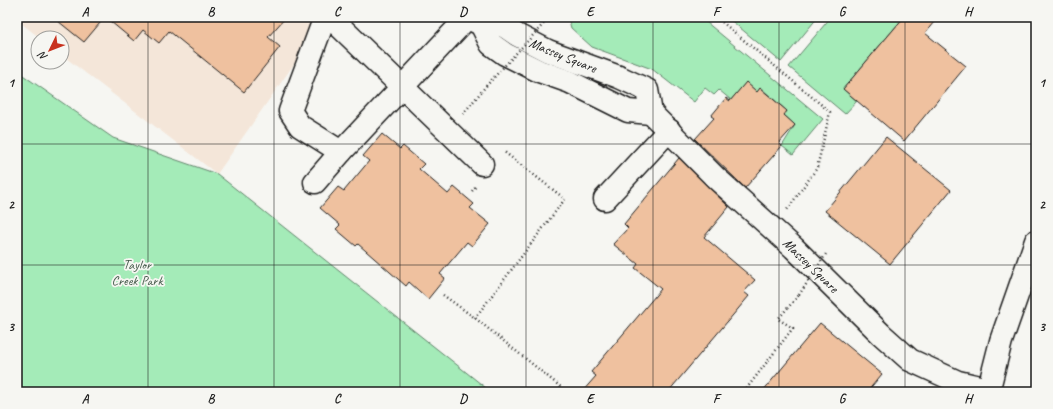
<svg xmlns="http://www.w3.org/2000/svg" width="1053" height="409" viewBox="0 0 1053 409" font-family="Caveat,sans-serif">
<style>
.built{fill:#f4e6d9}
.green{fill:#a4ebb8;stroke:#60846a}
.building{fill:#efc19f;stroke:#1c1c1c}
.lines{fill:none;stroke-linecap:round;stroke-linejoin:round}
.minor-casing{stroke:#1c1c1c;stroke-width:25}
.path{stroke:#1c1c1c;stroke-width:2.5;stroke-dasharray:1 3;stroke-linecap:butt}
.minor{stroke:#f6f6f2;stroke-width:22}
.path-bridge{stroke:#1c1c1c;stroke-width:2.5;stroke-dasharray:1 3;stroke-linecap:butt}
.grid{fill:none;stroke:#1c1c1c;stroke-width:1;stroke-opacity:0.55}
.labels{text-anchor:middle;stroke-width:3.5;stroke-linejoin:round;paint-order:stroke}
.street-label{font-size:14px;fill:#1c1c1c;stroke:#f6f6f2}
.park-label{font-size:14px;fill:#455a4b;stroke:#f6f6f2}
.neatline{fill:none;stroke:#1c1c1c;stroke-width:1.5}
.grid-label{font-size:13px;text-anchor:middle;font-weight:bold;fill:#1c1c1c}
</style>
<rect width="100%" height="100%" fill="#f6f6f2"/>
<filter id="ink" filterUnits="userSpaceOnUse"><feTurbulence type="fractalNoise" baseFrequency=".025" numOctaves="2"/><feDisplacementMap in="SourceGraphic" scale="8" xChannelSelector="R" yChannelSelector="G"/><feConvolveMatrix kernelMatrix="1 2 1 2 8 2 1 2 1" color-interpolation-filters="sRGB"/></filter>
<g filter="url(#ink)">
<polygon class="built" points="17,17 327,17 217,174 62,55 62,38 40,38 17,20"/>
<g class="green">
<polygon points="568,17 700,17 823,119 793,155 782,146 795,125 784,115 787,111 761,88 757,92 746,83 731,100 719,90 714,95 705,88 694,102 652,69 592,47 571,28"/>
<polygon points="727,17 818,17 781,62"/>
<polygon points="831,17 904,17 843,89 857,101 845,114 789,67"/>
<polygon points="17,71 113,138 217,174 491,392 17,392"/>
</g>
<g class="building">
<polygon points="53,17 105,17 84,42"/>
<polygon points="105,17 286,17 268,37 280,47 244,92 169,31 159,43 143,30 134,41"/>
<polygon points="904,17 938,17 925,33 966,66 904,141 843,89"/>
<polygon points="746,82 757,92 760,88 787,111 784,115 795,125 779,143 782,146 745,188 695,139 714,118 711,116 726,98 730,101"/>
<polygon points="382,134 400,149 403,146 424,164 419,169 448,194 454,187 474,204 470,208 490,224 472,246 467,242 440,274 445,278 428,299 409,282 406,286 358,244 356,246 336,229 340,225 320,208 338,187 344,191 369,161 363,156"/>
<polygon points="886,137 951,190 890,264 825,211"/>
<polygon points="679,158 729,207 704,237 755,280 744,292 749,296 668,392 582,392 596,376 591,372 661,289 635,268 638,264 613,244 628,228 624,224"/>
<polygon points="820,323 882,374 867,392 762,392"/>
</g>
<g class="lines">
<defs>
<g id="minor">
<polyline points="325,17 290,111 300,126 341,152 467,18"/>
<polyline points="330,17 482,164"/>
<polyline points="465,17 481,24 501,24 517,35 548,51 619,77 647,90 651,113 716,178 794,248 881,334 910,360 958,382 988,389"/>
<polyline points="481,24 491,44 505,54 539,71 570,82 628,111 651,113"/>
<polyline points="315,182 341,152"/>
<polyline points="605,199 669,130"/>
<polyline points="988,392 1001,341 1036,241"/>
</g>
</defs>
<use href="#minor" class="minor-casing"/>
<g class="path">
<polyline points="546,17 548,19 550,17"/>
<polyline points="716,17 830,112 817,168 787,210"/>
<polyline points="463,114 486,86"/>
<polyline points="472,191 476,186"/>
<polyline points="443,295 475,318 567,392"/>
<polyline points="475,318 565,199 503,151"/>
<polyline points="744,392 793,328 778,319 799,295"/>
</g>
<use href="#minor" class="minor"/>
<g class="path-bridge">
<polyline points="486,86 548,19"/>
<polyline points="799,295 826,254"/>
</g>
</g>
</g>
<path class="grid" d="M148,17V392M274,17V392M400,17V392M526,17V392M653,17V392M779,17V392M905,17V392M17,144H1036M17,265H1036"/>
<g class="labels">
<g class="street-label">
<text transform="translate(563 55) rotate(22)" y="5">Massey Square</text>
<text transform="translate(811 265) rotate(44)" y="5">Massey Square</text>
</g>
<g class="park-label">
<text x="137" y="269">Taylor<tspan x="137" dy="16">Creek Park</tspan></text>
</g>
</g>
<rect width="1053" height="409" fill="none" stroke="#f6f6f2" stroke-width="44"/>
<g transform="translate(50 50) rotate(227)"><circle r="19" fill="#f6f6f2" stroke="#9f9f9c"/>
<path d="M0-3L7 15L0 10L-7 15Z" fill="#c8321e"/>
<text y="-6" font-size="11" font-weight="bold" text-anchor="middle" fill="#1c1c1c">N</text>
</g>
<rect x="22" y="22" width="1009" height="365" class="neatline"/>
<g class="grid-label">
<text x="85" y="16">A</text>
<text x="211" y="16">B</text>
<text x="337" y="16">C</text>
<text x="463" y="16">D</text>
<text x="590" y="16">E</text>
<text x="716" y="16">F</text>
<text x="842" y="16">G</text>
<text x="968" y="16">H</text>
<text x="11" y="87">1</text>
<text x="1042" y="87">1</text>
<text x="11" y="209">2</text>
<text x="1042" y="209">2</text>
<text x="11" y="331">3</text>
<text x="1042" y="331">3</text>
<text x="85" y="403">A</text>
<text x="211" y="403">B</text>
<text x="337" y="403">C</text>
<text x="463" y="403">D</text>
<text x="590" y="403">E</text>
<text x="716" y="403">F</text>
<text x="842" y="403">G</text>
<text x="968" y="403">H</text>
</g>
</svg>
